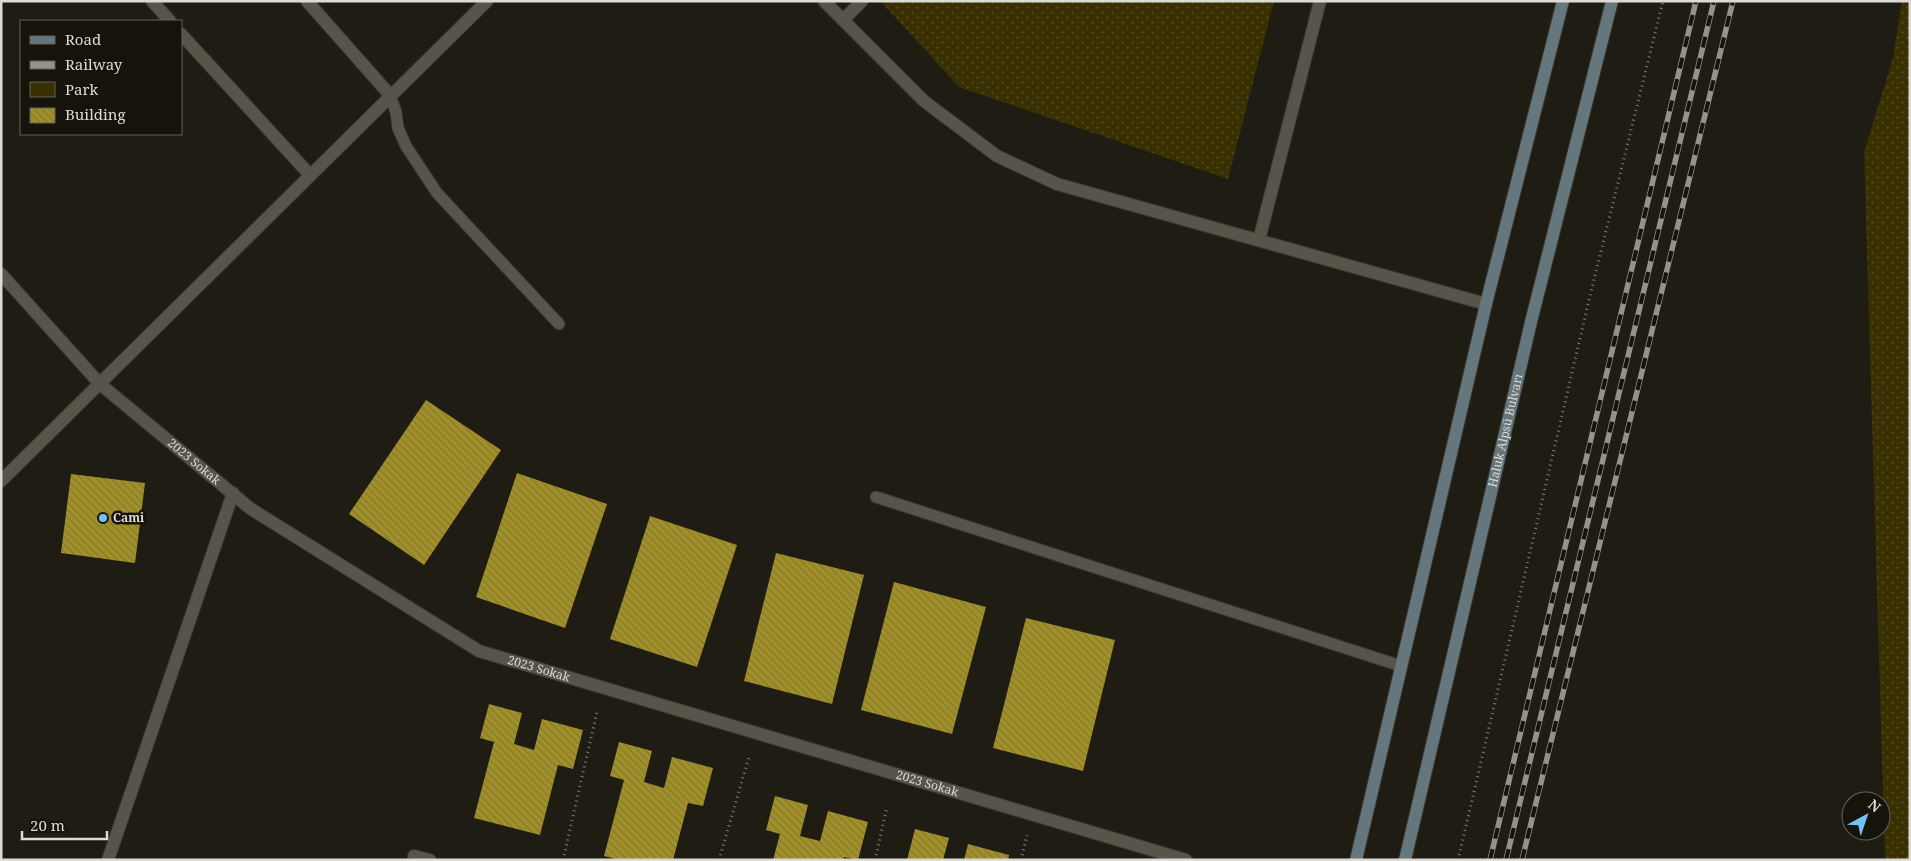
<svg xmlns="http://www.w3.org/2000/svg" width="1911" height="861" viewBox="0 0 1911 861" font-family="'Noto Serif',serif">
<style>
.green{fill:url(#green-dots)}
.building{fill:url(#building-back-hatch)}
.lines{fill:none;stroke-linecap:round;stroke-linejoin:round}
.lane-casing{stroke:#373630;stroke-width:13}
.street-casing{stroke:#373630;stroke-width:14}
.secondary-casing{stroke:#373630;stroke-width:14}
.path{stroke:#807f77;stroke-width:3;stroke-dasharray:1 4;stroke-linecap:butt}
.lane{stroke:#57554a;stroke-width:11}
.street{stroke:#57554a;stroke-width:12}
.secondary{stroke:#65767c;stroke-width:12}
.rail-casing{stroke:#93928b;stroke-width:5.5}
.rail{stroke:#15130a;stroke-width:4;stroke-dasharray:11;stroke-linecap:butt}
.poi-dot{fill:#75c0f6;stroke:#15130a;stroke-width:2}
.labels{text-anchor:middle;stroke-width:5;stroke-linejoin:round;paint-order:stroke}
.street-label{font-size:12px;fill:#dcdbd5;stroke:#15130a}
.poi-label{font-size:12px;font-weight:bold;fill:#dcdbd5;stroke:#15130a;text-anchor:start}
</style>
<defs>
<pattern id="green-dots" width="8" height="8" patternUnits="userSpaceOnUse" patternTransform="scale(1.25)"><rect width="8" height="8" fill="#383000"/><path d="M2 2h.1M6 6h.1" fill="none" stroke="#544d24" stroke-width="1.8" stroke-linecap="round"/></pattern>
<pattern id="building-back-hatch" width="6" height="6" patternUnits="userSpaceOnUse" patternTransform="scale(1.25)"><rect width="6" height="6" fill="#a19029"/><path d="M-1 5l2 2M0 0l6 6M5-1l2 2" fill="none" stroke="#847930"/></pattern>
</defs>
<rect width="100%" height="100%" fill="#1e1c13"/>
<g class="green">
<polygon points="886,1 1274,1 1228,179 959,87 883,4"/>
<polygon points="1902,1 1910,1 1910,860 1885,860 1864,152 1893,58"/>
</g>
<g class="building">
<polygon points="426,400 501,450 424,565 349,514"/>
<polygon points="517,473 607,504 565,628 476,597"/>
<polygon points="71,474 145,483 135,563 61,553"/>
<polygon points="650,516 737,545 697,667 610,639"/>
<polygon points="776,553 864,575 832,704 744,681"/>
<polygon points="894,582 986,607 952,734 861,710"/>
<polygon points="1026,618 1115,640 1083,771 993,748"/>
<polygon points="489,704 522,713 514,744 534,750 542,719 583,730 573,769 558,765 540,835 474,818 494,742 480,738"/>
<polygon points="619,742 652,751 644,782 664,788 672,757 713,768 703,806 688,803 673,860 620,860 604,856 624,780 610,776"/>
<polygon points="775,796 808,805 800,836 820,841 828,811 868,822 858,860 844,857 843,860 773,860 780,834 766,830"/>
<polygon points="915,829 949,838 943,860 907,860"/>
<polygon points="968,844 1009,855 1008,860 964,860"/>
</g>
<g class="lines">
<defs>
<g id="lane">
<polyline points="390,95 396,112 398,128 406,146 437,193 559,324"/>
<polyline points="876,497 1401,666"/>
</g>
<g id="street">
<polyline points="152,1 170,21"/>
<polyline points="307,1 390,95"/>
<polyline points="824,1 924,101 997,156 1057,184 1486,304"/>
<polyline points="843,20 862,1"/>
<polyline points="181,34 310,175"/>
<polyline points="1259,240 1320,1"/>
<path id="s1" d="M1,274L100,384L251,509L479,651L1186,860"/>
<polyline points="1,481 487,1"/>
<polyline points="414,856 430,860"/>
<polyline points="108,860 233,493"/>
</g>
<g id="secondary">
<polyline points="1356,860 1486,304 1563,1"/>
<path id="s2" d="M1405,860L1531,322L1612,1"/>
</g>
</defs>
<use href="#lane" class="lane-casing"/>
<use href="#street" class="street-casing"/>
<use href="#secondary" class="secondary-casing"/>
<g class="path">
<polyline points="563,860 597,712"/>
<polyline points="719,860 749,757"/>
<polyline points="875,860 887,807"/>
<polyline points="1021,860 1027,835"/>
<polyline points="1458,860 1589,300 1663,1"/>
</g>
<use href="#lane" class="lane"/>
<use href="#street" class="street"/>
<use href="#secondary" class="secondary"/>
<defs>
<g id="rail">
<polyline points="1490,860 1696,1"/>
<polyline points="1506,860 1714,1"/>
<polyline points="1522,860 1733,1"/>
</g>
</defs>
<use href="#rail" class="rail-casing"/>
<use href="#rail" class="rail"/>
</g>
<circle class="poi-dot" cx="103" cy="518" r="5"/>
<g class="labels">
<g class="street-label">
<text dy="4" stroke="none"><textPath href="#s2" startOffset="441">Haluk Alpsü Bulvarı</textPath></text>
<text dy="4" stroke="none"><textPath href="#s1" startOffset="270">2023 Sokak</textPath></text>
<text dy="4" stroke="none"><textPath href="#s1" startOffset="675">2023 Sokak</textPath></text>
<text dy="4" stroke="none"><textPath href="#s1" startOffset="1080">2023 Sokak</textPath></text>
</g>
<g class="poi-label">
<text x="113" y="522">Cami</text>
</g>
</g>
<rect width="1911" height="861" fill="none" stroke="#dcdbd5" stroke-width="5"/>
<rect x="20" y="20" width="162" height="115" fill="#15130a" stroke="#65635b"/>
<rect x="30" y="36" width="25" height="8" fill="#65767c" stroke="#65635b"/>
<text x="65" y="45" font-size="15" fill="#dcdbd5">Road</text>
<rect x="30" y="61" width="25" height="8" fill="#93928b" stroke="#65635b"/>
<text x="65" y="70" font-size="15" fill="#dcdbd5">Railway</text>
<rect x="30" y="82" width="25" height="15" fill="#383000" stroke="#65635b"/>
<text x="65" y="95" font-size="15" fill="#dcdbd5">Park</text>
<rect x="30" y="108" width="25" height="15" fill="url(#building-back-hatch)" stroke="#65635b"/>
<text x="65" y="120" font-size="15" fill="#dcdbd5">Building</text>
<g transform="translate(1866 816) rotate(40)"><circle r="24" fill="#15130a" stroke="#65635b"/>
<path d="M0-4L9 19L0 12L-9 19Z" fill="#75c0f6"/>
<text y="-8" font-size="14" font-weight="bold" text-anchor="middle" fill="#dcdbd5">N</text>
</g>
<path d="M22 831v8h85v-8" fill="none" stroke="#dcdbd5" stroke-width="2.5"/>
<text x="30" y="831" font-size="15" fill="#dcdbd5" stroke="#15130a" stroke-width="4" paint-order="stroke">20 m</text>
</svg>
